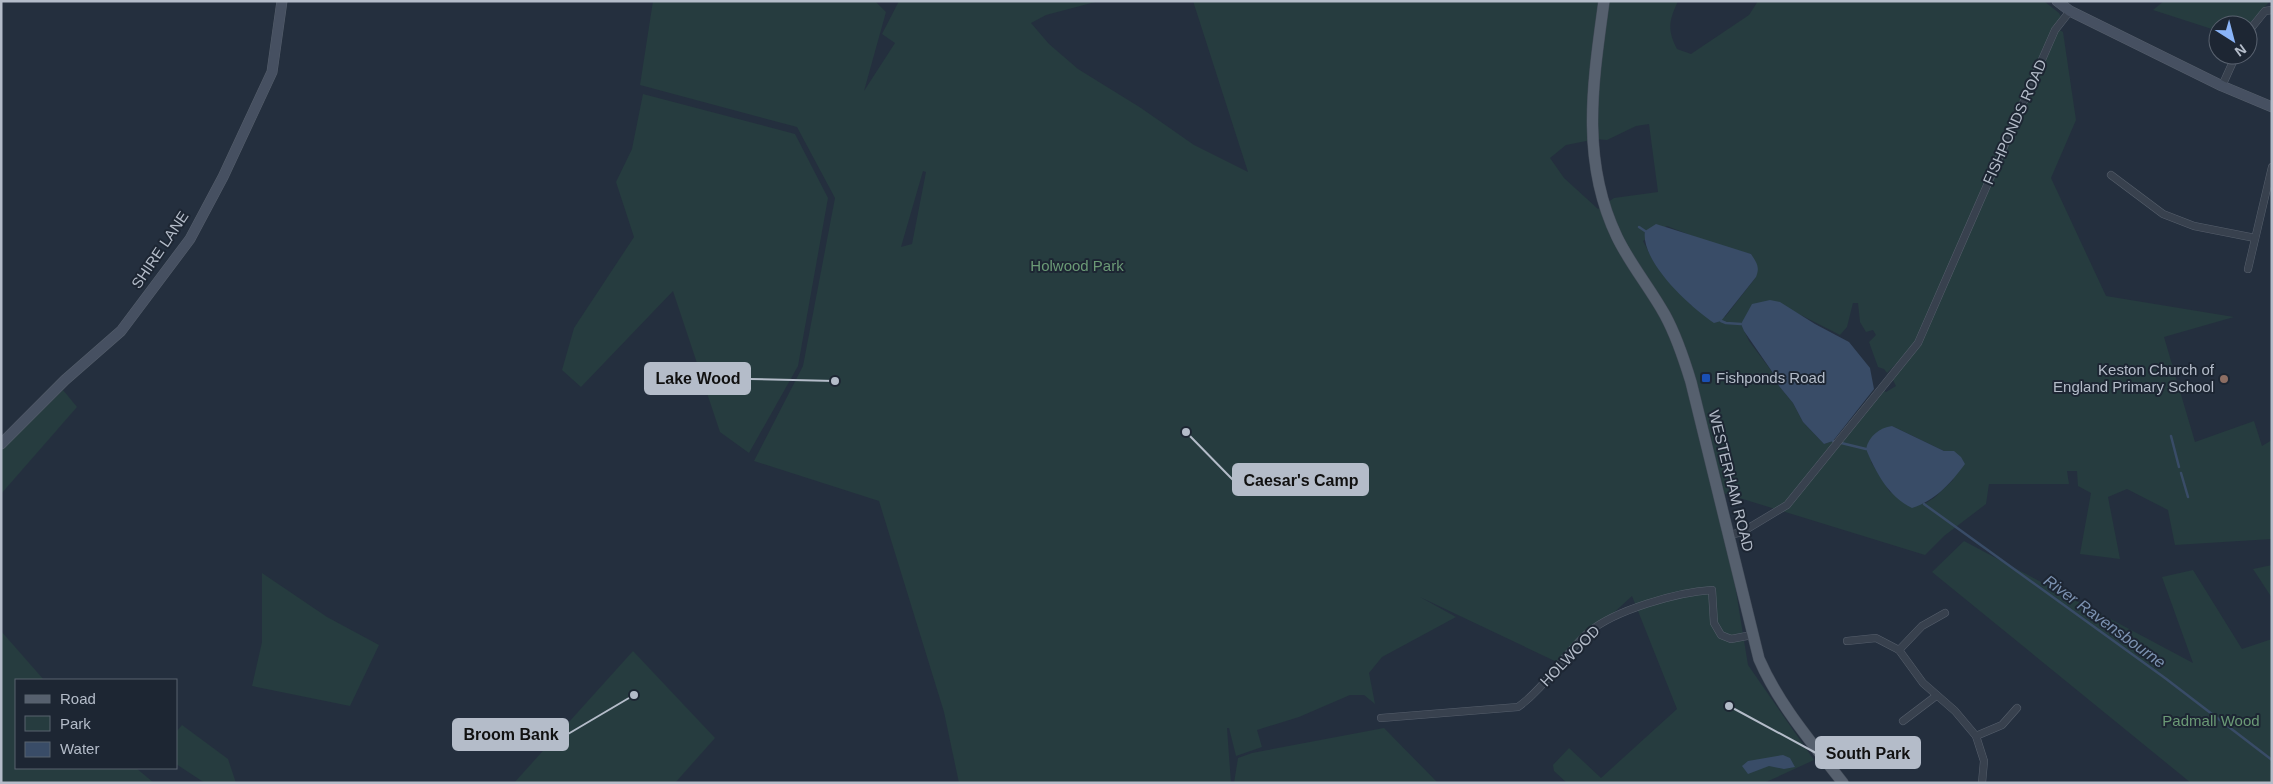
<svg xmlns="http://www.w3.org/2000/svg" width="2273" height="784" viewBox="0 0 2273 784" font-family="Arial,sans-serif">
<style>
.green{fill:#263c3f;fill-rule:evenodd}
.water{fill:#394c67}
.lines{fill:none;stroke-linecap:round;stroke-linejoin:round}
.stream{stroke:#394c67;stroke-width:2.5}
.street-casing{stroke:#565f6c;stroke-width:8}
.secondary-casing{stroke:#565f6c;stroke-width:11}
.primary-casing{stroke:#414a57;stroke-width:12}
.street{stroke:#38414e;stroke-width:7}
.secondary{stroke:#465061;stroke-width:10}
.primary{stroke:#56606e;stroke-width:11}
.transit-dot{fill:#1a4fb4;stroke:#1d2633;stroke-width:2}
.education-dot{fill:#8d6e63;stroke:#1d2633;stroke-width:2}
.labels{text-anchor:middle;stroke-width:4;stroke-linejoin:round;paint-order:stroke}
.street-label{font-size:15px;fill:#b4bcc9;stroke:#1d2633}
.park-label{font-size:15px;fill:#6b9a76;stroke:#1d2633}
.poi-label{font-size:15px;fill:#b4bcc9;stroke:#1d2633;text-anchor:end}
.water-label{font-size:16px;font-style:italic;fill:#7c92b1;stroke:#1d2633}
.leader{fill:none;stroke:#b4bcc9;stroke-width:2}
.callout-dot{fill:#b4bcc9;stroke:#1d2633;stroke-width:2}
.callout{fill:#b4bcc9;stroke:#b4bcc9;stroke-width:2}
.callout-label{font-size:16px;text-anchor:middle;font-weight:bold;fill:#111}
</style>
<rect width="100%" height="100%" fill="#242f3e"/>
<g class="green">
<path d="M653,1H875L886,12L864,91L895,43L882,34L899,1H1099L1046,15L1031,23L1049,44L1078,69L1141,108L1194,145L1248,172L1193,1H1678C1669,21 1667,29 1677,49L1691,54L1749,15L1758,1H2044L2059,13L2061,17L2055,27L2063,32L2076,120L2051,178L2106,296L2234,317L2164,337L2195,442L2254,421L2262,446L2272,440V539L2175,545L2168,510L2127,489L2108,497L2120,559L2080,554L2091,493L2078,486L2077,471H2067L2069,484H1989L1986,504L1944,536L1925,555L1720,492L1748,665L1814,760L1764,783H1567L1554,771L1553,765L1569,748L1601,778L1677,709L1632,596L1559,663L1420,597L1456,617L1382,657L1369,673L1375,704L1364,695H1350L1299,717L1257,730L1262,747L1236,756L1229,728H1227L1231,783H959L944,712L879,501L754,461L803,366L835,198L797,127L640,85ZM1649,124L1658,192L1614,198L1598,209L1564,178L1550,158L1566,145L1596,139L1607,140L1636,126ZM923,171L926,172L912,244L901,247ZM1667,226L1718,246L1751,254L1756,277L1725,317L1691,305L1655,264L1643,241ZM1853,303H1858L1860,322L1866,332L1873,330L1876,335L1869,342L1878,367L1884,369L1887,373L1904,356L1908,361L1892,378L1896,386L1886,392L1883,390L1839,446L1833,441L1824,444L1803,422L1793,403L1779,386L1773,373L1749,341L1741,324L1789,309L1840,335L1847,327ZM1892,426L1944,451H1954L1953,480L1934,498L1924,504L1890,492L1871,462Z"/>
<polygon points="2164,1 2270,1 2248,25 2218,25 2218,31 2153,10"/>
<polygon points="643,94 795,134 828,198 798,366 749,453 720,432 673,291 581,387 562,370 574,328 634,237 616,182 632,149"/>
<polygon points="63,390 77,407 1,494 1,451"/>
<polygon points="1964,541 2193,663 2162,577 2193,570 2242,649 2272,639 2272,783 2191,783 1932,572"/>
<polygon points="2272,565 2272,598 2253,569"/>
<polygon points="262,573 327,617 379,645 350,706 252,686 262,642"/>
<polygon points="1,631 44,680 16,680 16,768 136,768 154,783 1,783"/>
<polygon points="633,651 715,738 675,783 514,783"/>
<polygon points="182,725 228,759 236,783 205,783 176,764 176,732"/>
<polygon points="1384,728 1438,783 1234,783 1238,758 1252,753"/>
</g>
<g class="water">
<path d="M1656,224L1751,254C1757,263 1760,267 1756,277L1721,321L1714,323C1690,307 1640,261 1645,231Z"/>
<polygon points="1770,300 1780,302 1815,324 1849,342 1870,368 1874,389 1833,441 1824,444 1803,422 1793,403 1779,386 1773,373 1744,331 1741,324 1752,304"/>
<path d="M1892,426L1944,451H1954L1961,457L1965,464C1950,484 1936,500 1912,508C1889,497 1876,473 1866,449C1869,436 1879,428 1892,426Z"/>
<polygon points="1783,755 1790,758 1795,767 1784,769 1769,766 1748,774 1742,766 1748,761"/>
</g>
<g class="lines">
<g class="stream">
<polyline points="1639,227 1645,231"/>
<polyline points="1721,321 1726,323 1741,324"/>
<polyline points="2171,436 2179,467"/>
<polyline points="1833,441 1866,449"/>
<polyline points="2181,473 2188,497"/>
<polyline points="1924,504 2165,678 2272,760"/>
</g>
<defs>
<g id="street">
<polyline points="2248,32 2265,11 2272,10"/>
<polyline points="2222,86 2236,55"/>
<polyline points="2111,175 2163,214 2194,226 2255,238"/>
<polyline points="2248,269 2272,167"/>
<polyline points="1730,535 1742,532 1787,505 1918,343 2055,30 2070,11"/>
<polyline points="1847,641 1876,638 1899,650 1923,683 1955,711 1976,736 1984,761 1982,783"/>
<polyline points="1899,650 1922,626 1945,613"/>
<path d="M1381,718L1518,707C1546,687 1563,655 1589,632C1615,610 1678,592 1712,590L1714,623L1721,635L1731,639L1752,635"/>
<polyline points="1903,721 1936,696"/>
<polyline points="1976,736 2002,725 2017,708"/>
</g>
<g id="secondary">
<polyline points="2057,1 2070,11 2222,86 2272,107"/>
<polyline points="1,444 65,380 121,331 190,239 223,177 272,72 282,1"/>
</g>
<path id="primary" d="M1604,1C1593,82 1580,160 1617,237C1630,264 1650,288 1665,315C1677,337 1684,359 1691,382L1759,659C1779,705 1812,743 1843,783"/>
</defs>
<use href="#street" class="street-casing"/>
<use href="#secondary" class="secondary-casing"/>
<use href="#primary" class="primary-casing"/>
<use href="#street" class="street"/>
<use href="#secondary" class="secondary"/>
<use href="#primary" class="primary"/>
</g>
<rect class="transit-dot" x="1701" y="373" width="10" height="10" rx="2.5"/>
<circle class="education-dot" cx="2224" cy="379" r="5"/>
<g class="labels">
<g class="street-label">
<text transform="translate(2015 122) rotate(-66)" y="5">FISHPONDS ROAD</text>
<text transform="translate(160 250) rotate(-56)" y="5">SHIRE LANE</text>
<text transform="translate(1731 481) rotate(76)" y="5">WESTERHAM ROAD</text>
<text transform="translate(1570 656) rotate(-46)" y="5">HOLWOOD</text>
</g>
<g class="park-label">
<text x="1077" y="271">Holwood Park</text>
<text x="2211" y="726">Padmall Wood</text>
</g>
<g class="poi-label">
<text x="2214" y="375">Keston Church of<tspan x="2214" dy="17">England Primary School</tspan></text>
<text x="1716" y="383" text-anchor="start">Fishponds Road</text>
</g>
<g class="water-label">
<text transform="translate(2105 621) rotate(36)" y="6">River Ravensbourne</text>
</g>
</g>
<path class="leader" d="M835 381L750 379M1186 432L1233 480M634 695L568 734M1729 706L1816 753"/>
<g class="callout-dot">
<circle cx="835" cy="381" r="5"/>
<circle cx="1186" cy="432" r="5"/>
<circle cx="634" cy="695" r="5"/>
<circle cx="1729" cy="706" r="5"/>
</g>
<g class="callout">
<rect x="645" y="363" width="105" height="31" rx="5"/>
<rect x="1233" y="464" width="135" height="31" rx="5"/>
<rect x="453" y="719" width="115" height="31" rx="5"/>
<rect x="1816" y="737" width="104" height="31" rx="5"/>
</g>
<g class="callout-label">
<text x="698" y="384">Lake Wood</text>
<text x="1301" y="486">Caesar's Camp</text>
<text x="511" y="740">Broom Bank</text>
<text x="1868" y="759">South Park</text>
</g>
<rect width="2273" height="784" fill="none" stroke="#b4bcc9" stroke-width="5"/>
<rect x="15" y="679" width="162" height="90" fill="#1d2633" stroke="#59626f"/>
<rect x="25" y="695" width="25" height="8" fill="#56606e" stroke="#59626f"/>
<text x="60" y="704" font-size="15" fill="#b4bcc9">Road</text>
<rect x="25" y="716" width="25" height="15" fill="#263c3f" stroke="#59626f"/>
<text x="60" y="729" font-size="15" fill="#b4bcc9">Park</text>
<rect x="25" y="742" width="25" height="15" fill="#394c67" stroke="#59626f"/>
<text x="60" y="754" font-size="15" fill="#b4bcc9">Water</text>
<g transform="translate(2233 40) rotate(144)"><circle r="24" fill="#1d2633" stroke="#59626f"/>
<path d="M0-4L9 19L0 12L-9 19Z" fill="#8ab4f8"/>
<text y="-8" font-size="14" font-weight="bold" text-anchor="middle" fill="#b4bcc9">N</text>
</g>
</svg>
